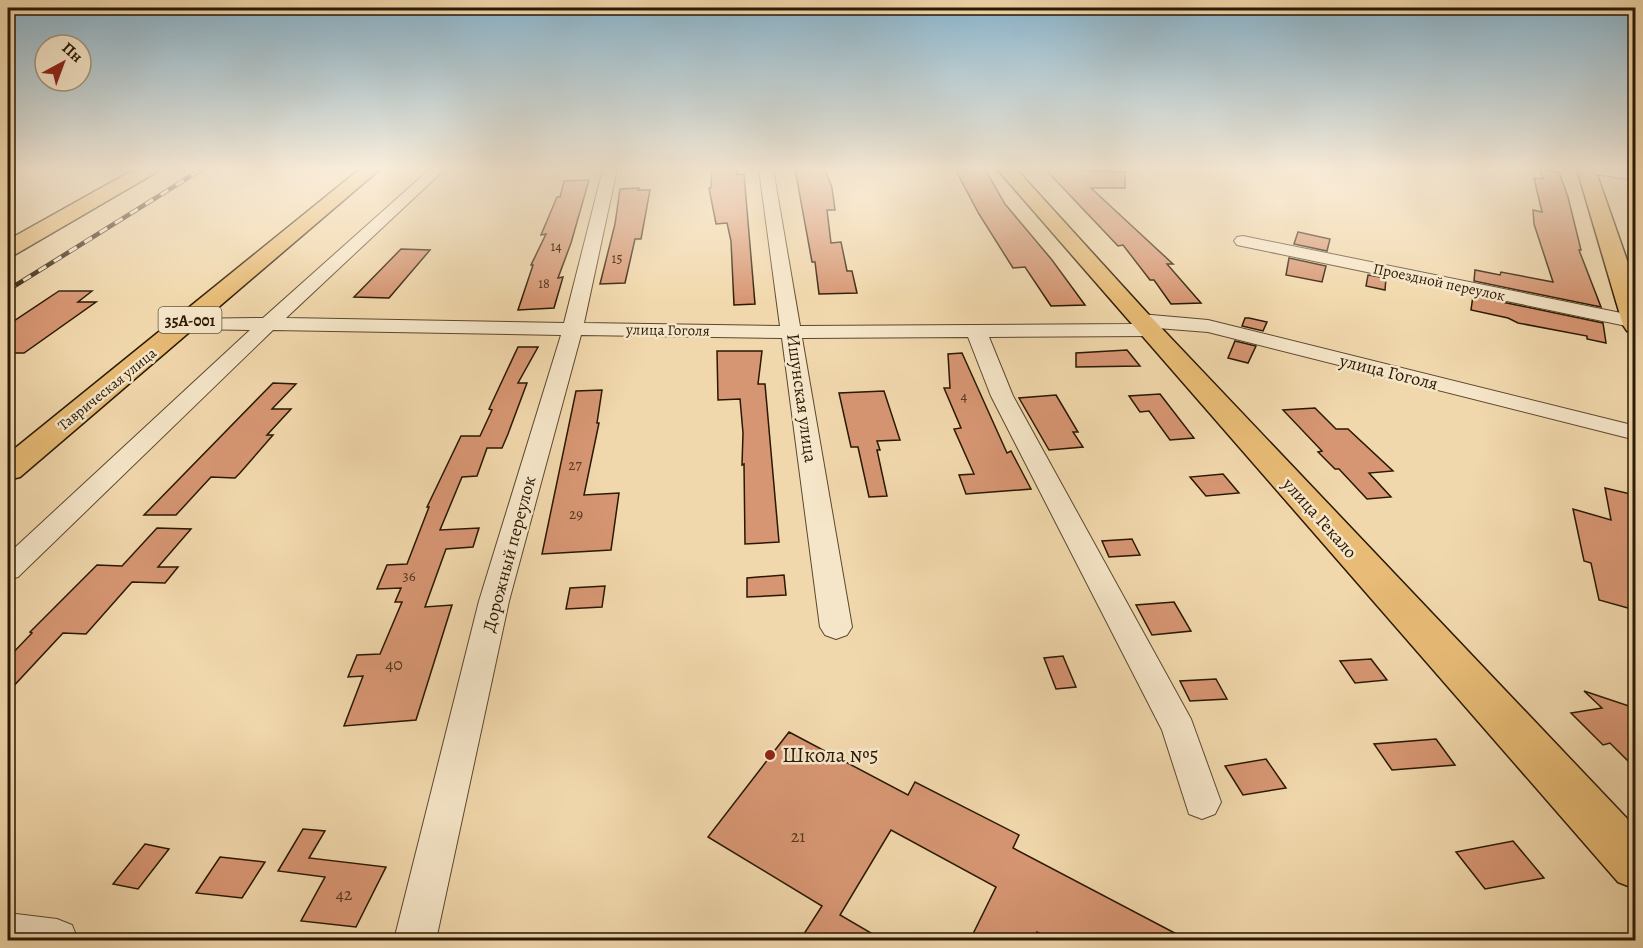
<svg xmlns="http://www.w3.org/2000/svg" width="1643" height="948" viewBox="0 0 1643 948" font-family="Alegreya,serif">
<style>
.building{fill:#d79673;stroke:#291803;stroke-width:1.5}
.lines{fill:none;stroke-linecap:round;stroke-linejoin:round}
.minor-casing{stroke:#5b482d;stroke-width:2}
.major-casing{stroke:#291803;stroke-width:3}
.highway-casing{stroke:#291803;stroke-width:3}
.minor{fill:#f6e6c9;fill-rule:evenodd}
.major{fill:#e8bc76;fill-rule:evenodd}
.highway{fill:#e8bc76;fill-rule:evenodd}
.rail-casing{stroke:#291803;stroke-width:4.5}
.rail{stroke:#f6e6c9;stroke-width:3;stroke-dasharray:9;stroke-linecap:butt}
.poi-dot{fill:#8f2418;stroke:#f6e6c9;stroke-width:2}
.labels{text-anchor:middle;stroke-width:5;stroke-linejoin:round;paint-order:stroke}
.far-number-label{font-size:14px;fill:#54381f}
.far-street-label{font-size:15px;fill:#291803;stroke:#f6e6c9}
.number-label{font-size:15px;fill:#54381f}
.shield{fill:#f6e6c9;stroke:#66563e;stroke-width:1.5}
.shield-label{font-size:16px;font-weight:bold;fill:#291803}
.street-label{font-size:18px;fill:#291803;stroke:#f6e6c9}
.near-number-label{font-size:18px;fill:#54381f}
.near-poi-label{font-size:21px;fill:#291803;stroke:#f6e6c9;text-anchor:start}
</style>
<rect width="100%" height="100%" fill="#f1d8ac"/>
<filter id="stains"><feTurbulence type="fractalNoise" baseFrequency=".00333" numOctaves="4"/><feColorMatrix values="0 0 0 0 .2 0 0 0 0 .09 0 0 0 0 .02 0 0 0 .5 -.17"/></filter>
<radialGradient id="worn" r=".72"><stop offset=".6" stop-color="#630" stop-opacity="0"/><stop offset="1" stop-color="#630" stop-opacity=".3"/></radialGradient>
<g class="building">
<polygon points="712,169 737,169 737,175 744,174 755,304 734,305 731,241 727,223 716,224 709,188 711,188"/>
<polygon points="795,169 825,169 832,188 835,210 827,210 831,243 841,242 847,271 852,271 857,293 819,294 815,262 812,262"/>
<polygon points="955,169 985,169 1005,204 1052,260 1085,305 1051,306 1025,267 1013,268 979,214"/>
<polygon points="1045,169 1125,172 1125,188 1091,188 1173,264 1167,264 1201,303 1171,304 1154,280 1150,280 1123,245 1118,246"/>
<polygon points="1540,170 1559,172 1568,197 1581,250 1579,250 1601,307 1474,281 1475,270 1500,275 1501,272 1553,282 1534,224 1533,210 1542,212 1534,178 1543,179"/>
<polygon points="589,180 571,243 558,278 563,277 554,308 518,310 533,265 531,265 546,234 541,235 557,197 560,197 564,181"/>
<polygon points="639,188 638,190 650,190 641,239 635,239 625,283 600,284 615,224 620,189"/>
<polygon points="1298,232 1330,239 1327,251 1294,244"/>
<polygon points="401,249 430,250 389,298 354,297"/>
<polygon points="1289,258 1326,266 1322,282 1286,275"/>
<polygon points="1368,275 1386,278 1385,290 1366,286"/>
<polygon points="59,291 92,291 78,302 96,302 24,353 8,353 8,325"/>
<polygon points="1473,296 1603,323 1606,343 1587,339 1587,336 1518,323 1508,318 1471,310"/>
<polygon points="1245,318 1249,318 1267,322 1263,331 1242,326"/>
<polygon points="1235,341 1256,346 1248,363 1228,358"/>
<polygon points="518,347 538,347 518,383 527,383 508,434 502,448 487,448 477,476 462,477 440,530 479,528 473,547 446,549 425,607 452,605 416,720 344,726 363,676 348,677 357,655 380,654 402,602 395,602 401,588 377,589 387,565 407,564 429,507 427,507 461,436 480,436 492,410 489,409"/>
<polygon points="1127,350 1140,366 1076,367 1076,353"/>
<polygon points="717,351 762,351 758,384 765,384 779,542 745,544 744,464 742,465 743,433 740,399 718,400"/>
<polygon points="962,353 1007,453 1011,451 1031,489 966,494 959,475 974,474 954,429 961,428 944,388 950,388 948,354"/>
<polygon points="273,383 296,384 272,409 291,409 267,435 273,435 240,473 235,478 211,477 176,515 144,515"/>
<polygon points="602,390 597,423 599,423 584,495 619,493 611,550 542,554 576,391"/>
<polygon points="884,391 900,440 877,441 880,450 877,450 887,496 869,497 858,447 851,447 839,393"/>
<polygon points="1160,394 1194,438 1170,440 1149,411 1140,412 1129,396"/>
<polygon points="1056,395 1078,432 1073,432 1083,447 1049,450 1019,398"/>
<polygon points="1315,408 1336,429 1348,429 1393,471 1369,473 1391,497 1367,499 1339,469 1335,469 1318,452 1322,451 1283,410"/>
<polygon points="1223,474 1239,493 1206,496 1190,477"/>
<polygon points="1605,488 1635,495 1635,610 1599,600 1591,563 1584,561 1573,509 1611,520"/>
<polygon points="157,528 191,529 158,567 178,567 165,583 132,582 86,634 63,633 8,692 8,658 32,633 30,632 97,565 122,566"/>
<polygon points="1132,539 1140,555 1109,557 1102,541"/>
<polygon points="784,575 786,595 747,597 747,578"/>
<polygon points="605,586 602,607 566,609 570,588"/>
<polygon points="1174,602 1191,631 1152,635 1136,605"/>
<polygon points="1063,656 1076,687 1056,689 1044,658"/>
<polygon points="1371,659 1387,680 1355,683 1340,661"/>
<polygon points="1216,679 1227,699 1190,701 1180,681"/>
<polygon points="1584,691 1635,708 1635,768 1610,743 1603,745 1571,713 1602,708"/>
<polygon points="789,732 908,795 915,782 1019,835 1013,848 1188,940 1052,940 1037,932 1034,940 970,940 996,887 891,830 840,915 883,940 800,940 822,906 708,837"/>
<polygon points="1436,739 1455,765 1392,770 1374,744"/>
<polygon points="1266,759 1286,788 1243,795 1225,766"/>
<polygon points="303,829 325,831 309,858 386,867 356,927 301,921 325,877 278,871"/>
<polygon points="1513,841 1544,878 1485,889 1456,852"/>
<polygon points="145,844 169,849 138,889 113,884"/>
<polygon points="220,857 265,862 242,898 196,893"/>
</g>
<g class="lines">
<defs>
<g id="minor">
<polygon points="430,169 445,169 286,318 564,323 603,169 617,169 584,323 780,326 759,169 773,169 800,326 1133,324 1130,320 1133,316 1140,314 1208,320 1636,426 1636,440 1208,332 1157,328 1159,330 1156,334 1149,336 989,337 1013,396 1191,719 1221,802 1215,814 1202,819 1189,814 1162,730 991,396 968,337 802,338 852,627 847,635 836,639 825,635 820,627 782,338 581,335 509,601 436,940 394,940 479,601 561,335 273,330 18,577 8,580 8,554 250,330 187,329 180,327 177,323 180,319 263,318"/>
<polygon points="1580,169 1616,169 1636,172 1636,180 1587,173"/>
<polygon points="1243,236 1636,316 1636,328 1237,245 1234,241 1237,237"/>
<polygon points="8,913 57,919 72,925 78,940 8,940"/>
</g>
<g id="major">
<polygon points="135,169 157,169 155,173 16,254 8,256 8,240"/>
<polygon points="997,169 1016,169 1149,315 1636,828 1636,889 1618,882"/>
<polygon points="1577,169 1595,169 1636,286 1636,333 1627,331 1623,325"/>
</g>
<polygon id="highway" points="360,169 380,169 20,477 8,480 8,454"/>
</defs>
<use href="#minor" class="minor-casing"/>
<use href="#major" class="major-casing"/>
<use href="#highway" class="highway-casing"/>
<use href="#minor" class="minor"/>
<use href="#major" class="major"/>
<use href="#highway" class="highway"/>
<defs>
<polyline id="rail" points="8,290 202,169"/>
</defs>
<use href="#rail" class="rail-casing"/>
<use href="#rail" class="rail"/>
</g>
<linearGradient id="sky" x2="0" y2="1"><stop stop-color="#89b6d0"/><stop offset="0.56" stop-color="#f9edda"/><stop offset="1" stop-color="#f9edda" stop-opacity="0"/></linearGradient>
<rect width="1643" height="301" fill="url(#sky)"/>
<circle class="poi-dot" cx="770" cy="755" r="6"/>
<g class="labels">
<g class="far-number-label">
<text x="556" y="251">14</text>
<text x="617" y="263">15</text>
<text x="544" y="288">18</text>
</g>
<g class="far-street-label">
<text transform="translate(1439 282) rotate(12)" y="5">Проездной переулок</text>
<text transform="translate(668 330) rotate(1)" y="5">улица Гоголя</text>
<text transform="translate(107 389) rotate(-39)" y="5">Таврическая улица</text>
</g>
<g class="number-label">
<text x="964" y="401">4</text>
<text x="575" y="470">27</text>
<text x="576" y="519">29</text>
<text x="409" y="581">36</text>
</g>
<rect class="shield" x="158.5" y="307" width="63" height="26" rx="4.5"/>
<g class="shield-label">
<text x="190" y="326">35А-001</text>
</g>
<g class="street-label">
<text transform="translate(1389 372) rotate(14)" y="6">улица Гоголя</text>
<text transform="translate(802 398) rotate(82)" y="6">Ишунская улица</text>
<text transform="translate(1320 518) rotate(48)" y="6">улица Гекало</text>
<text transform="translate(509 554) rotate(-75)" y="6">Дорожный переулок</text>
</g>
<g class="near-number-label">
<text x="394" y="670">40</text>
<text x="798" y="842">21</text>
<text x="344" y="900">42</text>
</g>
<g class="near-poi-label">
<text x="782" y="762">Школа №5</text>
</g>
</g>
<rect width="1643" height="948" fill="none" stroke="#f1d8ac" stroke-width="30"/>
<rect x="9" y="9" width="1625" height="930" fill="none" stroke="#291803" stroke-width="3"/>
<rect x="15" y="15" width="1613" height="918" fill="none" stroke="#291803" stroke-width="1.5"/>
<g transform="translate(63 63) rotate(41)"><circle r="28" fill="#f6e6c9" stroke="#a4947a" stroke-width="1.5"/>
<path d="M0-4.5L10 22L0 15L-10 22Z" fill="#8f2418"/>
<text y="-9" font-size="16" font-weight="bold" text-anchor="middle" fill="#291803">Пн</text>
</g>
<rect width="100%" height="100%" filter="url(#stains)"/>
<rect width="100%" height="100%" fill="url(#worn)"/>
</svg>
